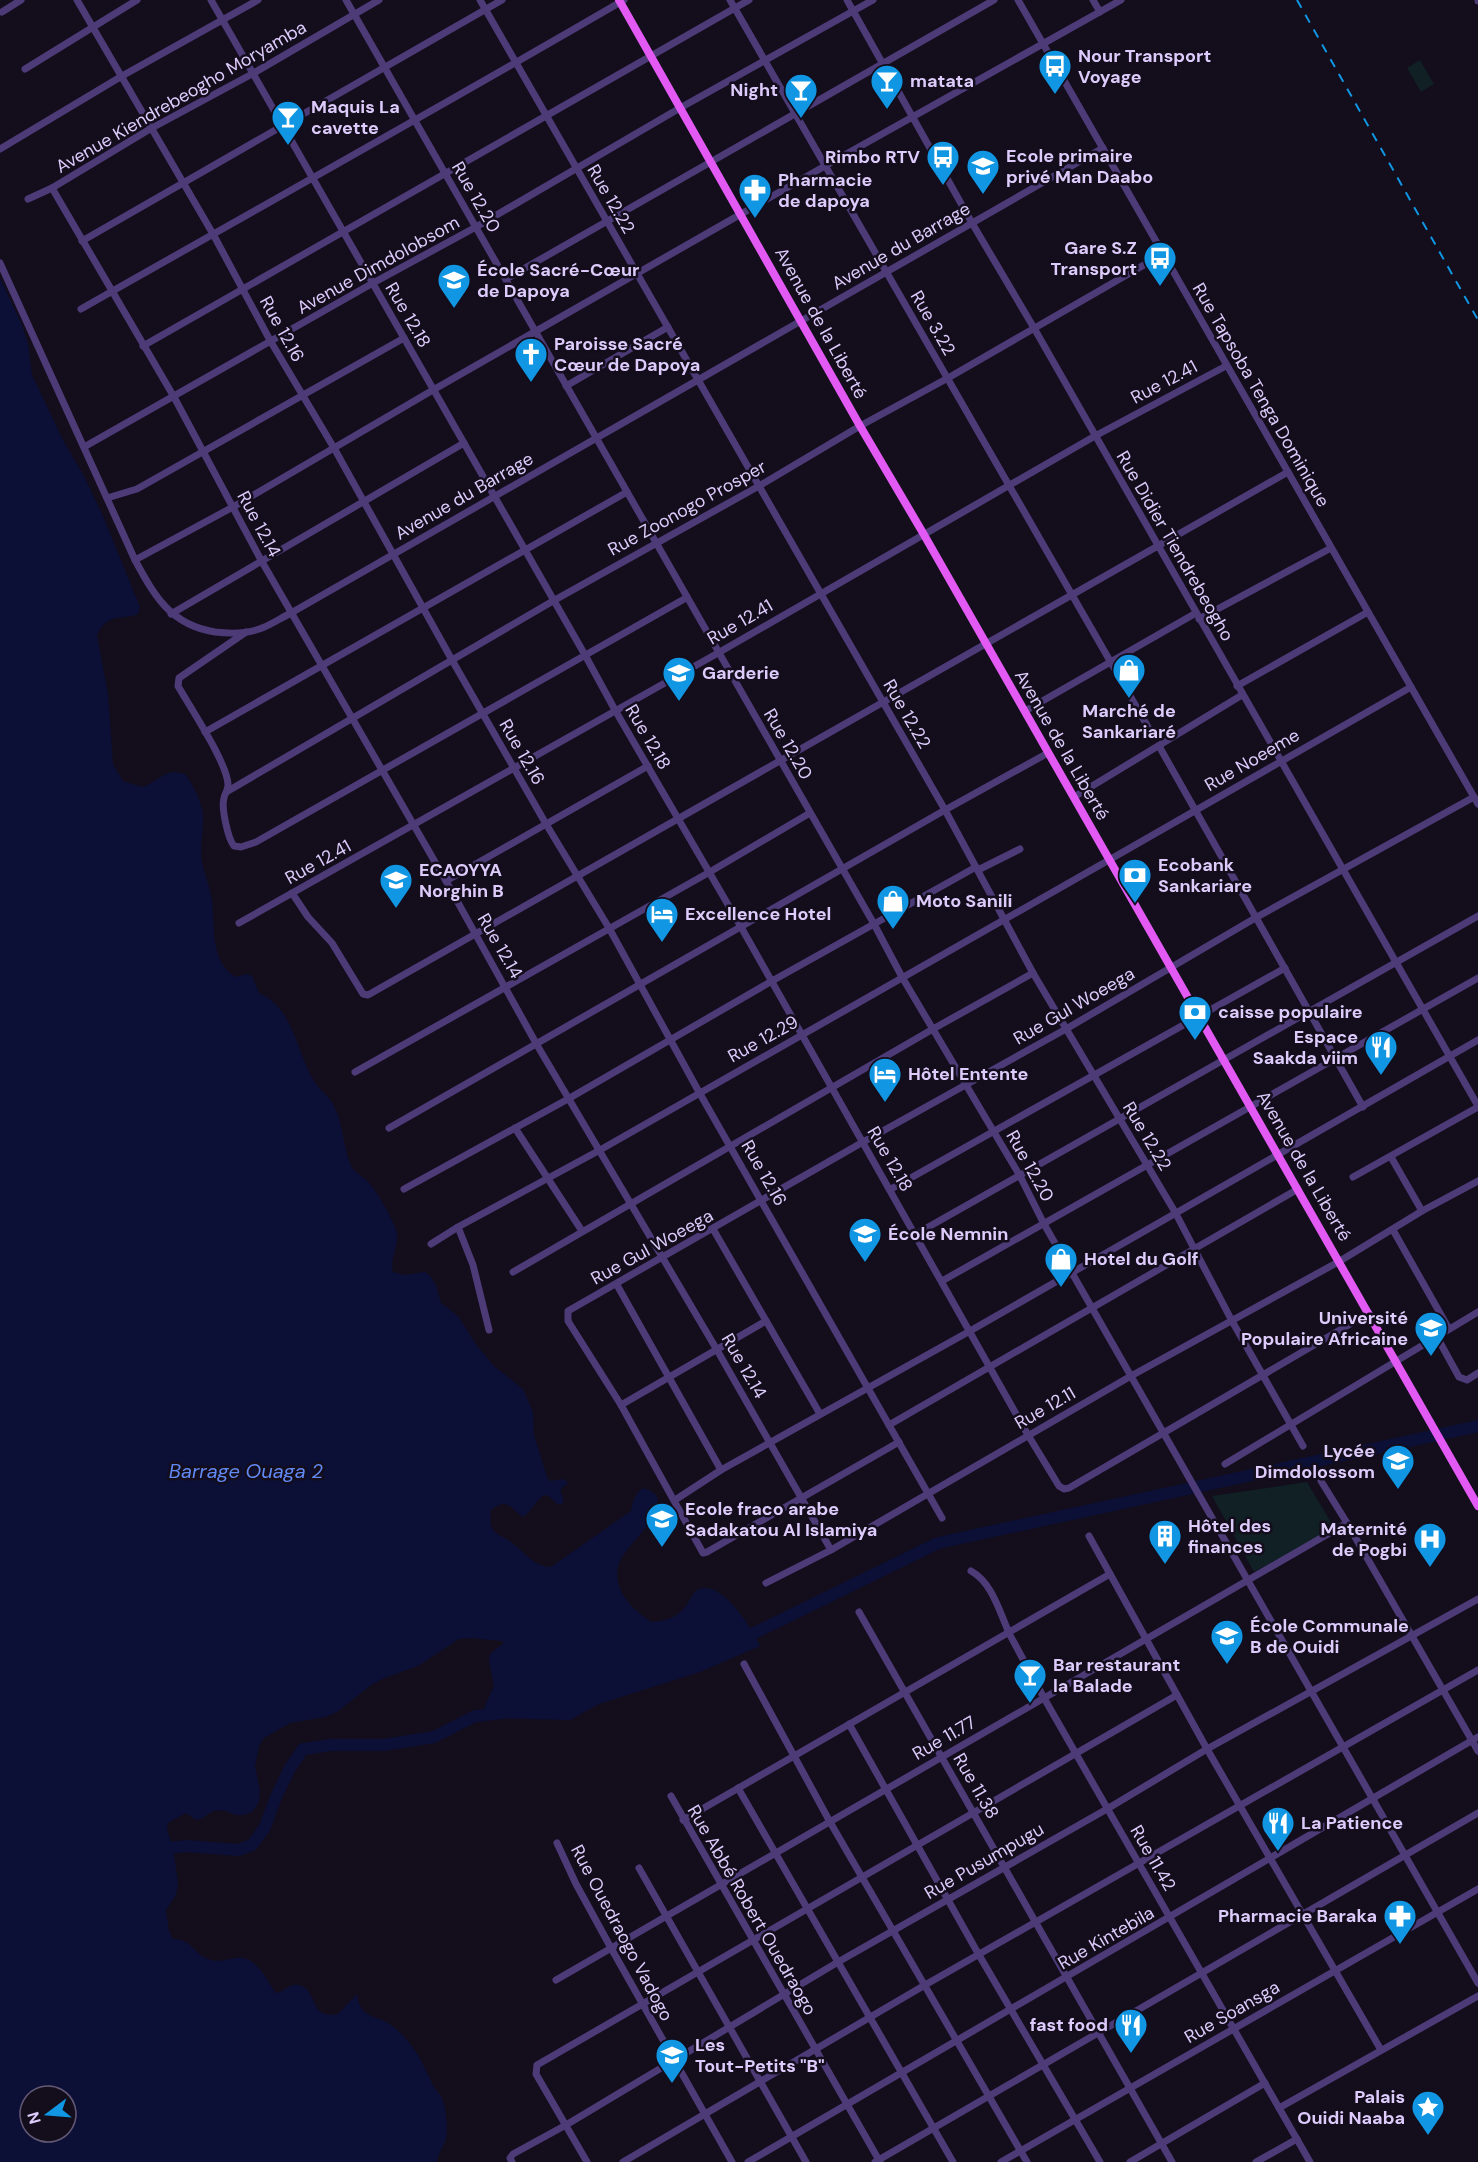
<svg xmlns="http://www.w3.org/2000/svg" width="1478" height="2162" viewBox="0 0 1478 2162" font-family="'DM Sans',sans-serif">
<style>
.green{fill:#102025}
.water{fill:#0c1036;fill-rule:evenodd}
.lines{fill:none;stroke-linecap:round;stroke-linejoin:round}
.river{stroke:#0c1036;stroke-width:12}
.minor{stroke:#4d3b78;stroke-width:7}
.major{stroke:#e25af3;stroke-width:8}
.rail{stroke:#1096e2;stroke-width:2;stroke-dasharray:9 8;stroke-linecap:butt}
.labels{text-anchor:middle;stroke-width:5;stroke-linejoin:round;paint-order:stroke}
.poi-label{font-size:18px;font-weight:bold;fill:#ddcbfb;stroke:#130d1c;text-anchor:start}
.street-label{font-size:18px;fill:#ddcbfb;stroke:#130d1c}
.water-label{font-size:20px;font-style:italic;fill:#6189f4;stroke:#130d1c}
</style>
<rect width="100%" height="100%" fill="#130d1c"/>
<g class="green">
<polygon points="1420,60 1434,84 1421,92 1407,68"/>
<polygon points="1307,1482 1335,1529 1254,1572 1212,1496"/>
</g>
<path class="water" d="M0,278L22,325L28,344L32,375L64,442L84,476L103,516L140,607L138,614C121,621 109,611 97,635L108,694L113,764L123,781L142,787C158,783 166,765 186,775C193,785 199,797 202,809C205,824 201,837 201,851C201,868 210,885 212,901C215,927 210,963 236,977L247,974L252,976L259,993C294,1008 296,1052 314,1081C319,1090 330,1096 334,1106C343,1124 343,1145 350,1164C353,1172 364,1177 369,1183C378,1193 390,1215 395,1227C402,1243 389,1256 393,1272L404,1275L425,1272L430,1276L436,1285L441,1303L458,1316L477,1346L494,1366L523,1389L533,1412L534,1435L547,1477L550,1481L564,1479L568,1483L560,1490L564,1500L562,1504H557L549,1496L544,1495C535,1501 533,1510 523,1517C510,1508 507,1496 490,1511C491,1515 490,1522 491,1526C494,1534 503,1537 510,1541C522,1550 534,1567 551,1567L631,1511C633,1501 634,1495 643,1488C685,1499 627,1543 620,1561C609,1587 632,1610 652,1622C665,1621 677,1618 685,1607C690,1601 692,1592 699,1589C723,1580 752,1629 760,1646L700,1672L599,1704L570,1720L490,1718L484,1708L494,1686L489,1661L490,1654L504,1643L502,1641L471,1638L459,1639L418,1666L382,1679L370,1686L337,1712L325,1717L290,1723L264,1738L259,1746L255,1766L260,1791L259,1802L253,1811L244,1815H235L224,1810L213,1811L201,1819L196,1820L186,1813L168,1823L167,1830L173,1847L178,1883L176,1895L166,1910L169,1931L173,1939C194,1940 191,1952 208,1959C218,1963 226,1959 236,1958C256,1955 266,1979 276,1993C285,1992 289,1983 298,1985C319,1989 308,2020 338,2014L357,1994C360,2022 379,2013 395,2028C417,2048 421,2060 433,2085C435,2089 438,2092 441,2096C446,2106 447,2121 447,2132C447,2144 438,2151 437,2162H0ZM30,2096H66V2132H30Z"/>
<g class="lines">
<g class="river">
<polyline points="740,1640 938,1543 1478,1426"/>
<polyline points="158,1849 187,1846 238,1850 252,1845 265,1827 276,1797 290,1768 303,1749 331,1745 384,1745 434,1737 475,1716 503,1713"/>
</g>
<g class="minor">
<polyline points="77,0 213,234 271,342 334,448 452,660 546,824 609,928 699,1092 942,1518"/>
<polyline points="211,0 585,655 615,710 741,927 1028,1435 1059,1486 1064,1489 1069,1488 1369,1313"/>
<polyline points="346,0 874,924 902,977 1020,1176 1044,1224 1478,1983"/>
<polyline points="480,0 945,810 1033,973 1175,1212 1232,1321 1303,1446"/>
<polyline points="730,0 1152,734"/>
<polyline points="847,0 972,223 1034,328 1478,1106"/>
<polyline points="1018,0 1478,804"/>
<polyline points="1093,0 1100,12"/>
<polyline points="1478,0 1478,1"/>
<polyline points="2,12 21,0"/>
<polyline points="25,69 137,0"/>
<polyline points="0,149 122,76 258,0"/>
<polyline points="52,188 174,397 261,560 446,881 537,1045 717,1350 831,1550"/>
<polyline points="28,199 52,188 150,129 252,74 379,0"/>
<polyline points="82,241 502,0"/>
<path d="M0,263L135,560C155,597 171,625 215,632C231,634 247,634 262,628C272,624 281,618 291,613L1103,148"/>
<polyline points="506,279 994,0"/>
<path d="M81,309C262,206 444,105 624,0"/>
<polyline points="143,346 749,0"/>
<polyline points="566,386 668,327"/>
<polyline points="84,447 373,283 476,227 680,108 873,0"/>
<polyline points="107,498 137,489 404,338"/>
<polyline points="135,560 233,507 433,390 825,166 1121,0"/>
<polyline points="171,614 464,443"/>
<polyline points="1199,619 1331,548"/>
<path d="M246,632L179,678L178,686C190,707 228,764 228,785C228,790 225,793 224,798C221,807 228,839 234,846L241,847L256,842L686,598"/>
<polyline points="1237,686 1368,612"/>
<polyline points="1025,711 1196,613"/>
<polyline points="205,732 627,492"/>
<polyline points="1159,746 1363,1107"/>
<polyline points="228,791 553,601 759,486 860,426 948,378 1163,254"/>
<polyline points="1074,797 1242,695"/>
<polyline points="978,870 1020,849"/>
<polyline points="446,881 648,766"/>
<polyline points="292,893 308,917 332,943 363,994 368,995 1288,472"/>
<polyline points="239,923 718,653 1095,436 1226,366"/>
<polyline points="355,1072 708,873 810,813"/>
<polyline points="389,1128 945,810 1048,753"/>
<polyline points="515,1128 582,1231"/>
<polyline points="1391,1157 1422,1211"/>
<polyline points="1353,1177 1478,1107"/>
<polyline points="404,1189 568,1099 772,981 976,867"/>
<polyline points="891,1189 1285,968"/>
<polyline points="458,1227 473,1265 489,1330"/>
<polyline points="713,1229 820,1414"/>
<polyline points="1393,1230 1449,1329"/>
<path d="M916,1234C1104,1129 1290,1021 1478,916"/>
<polyline points="431,1244 458,1227 600,1150 1109,860 1411,687"/>
<polyline points="513,1272 933,1029 1033,973"/>
<polyline points="942,1281 1478,978"/>
<polyline points="617,1285 721,1470"/>
<polyline points="1437,1337 1459,1377 1467,1380 1478,1373"/>
<polyline points="621,1405 766,1321"/>
<polyline points="889,1425 1298,1189"/>
<polyline points="899,1442 707,1552 703,1553 621,1405 568,1321 568,1311 863,1142 1066,1029 1257,917 1474,797"/>
<polyline points="1225,1464 1478,1312"/>
<polyline points="1321,1481 1347,1523 1478,1751"/>
<polyline points="675,1500 721,1470 970,1331 1478,1040"/>
<polyline points="1089,1536 1207,1749 1381,2050"/>
<path d="M971,1571C993,1583 1000,1614 1010,1635C1021,1656 1033,1677 1044,1698L1310,2162"/>
<polyline points="766,1583 831,1550 1131,1376 1340,1261 1422,1211 1478,1181"/>
<polyline points="859,1612 1172,2162"/>
<polyline points="744,1664 830,1822 1027,2162"/>
<polyline points="849,1724 979,1955 1100,2162"/>
<polyline points="738,1788 953,2162"/>
<polyline points="671,1796 880,2162"/>
<polyline points="683,1820 1110,1574"/>
<polyline points="557,1843 576,1884 611,1948 732,2162"/>
<polyline points="639,1868 806,2162"/>
<polyline points="556,1980 1347,1523"/>
<polyline points="1279,2108 1478,1996"/>
<polyline points="512,2162 510,2158 513,2154 566,2125 838,1962 1107,1809 1207,1749 1478,1599"/>
<polyline points="587,2162 536,2074 537,2065 1177,1695"/>
<polyline points="623,2162 925,1985 1478,1670"/>
<polyline points="748,2162 1478,1737"/>
<polyline points="875,2162 1478,1813"/>
<polyline points="1001,2162 1478,1889"/>
<polyline points="1130,2162 1265,2083"/>
<polyline points="1256,2162 1297,2139"/>
</g>
<polyline class="major" points="619,0 860,426 923,533 1478,1506"/>
<polyline class="rail" points="1297,0 1478,320"/>
</g>
<defs>
<symbol id="bus-pin" viewBox="-11 -11 22 30"><path d="M0 17L-7.5 6A9.5 9.5 0 1 1 7.5 6Z" fill="#1096e2" stroke="#130d1c"/><path d="M-5-6H5V4H4V6H2V4H-2V6H-4V4H-5ZM-3.5-4V0h7V-4ZM-3.5 1.2v1.5H-2V1.2ZM2 1.2v1.5H3.5V1.2Z" fill="#fff"/></symbol>
<symbol id="bar-pin" viewBox="-11 -11 22 30"><path d="M0 17L-7.5 6A9.5 9.5 0 1 1 7.5 6Z" fill="#1096e2" stroke="#130d1c"/><path d="M-6-5H6L.8 .8V4.5H3.5V6h-7V4.5H-.8V.8Z" fill="#fff"/></symbol>
<symbol id="school-pin" viewBox="-11 -11 22 30"><path d="M0 17L-7.5 6A9.5 9.5 0 1 1 7.5 6Z" fill="#1096e2" stroke="#130d1c"/><path d="M0-5L7-2L0 1L-7-2ZM-4 1L0 2.5L4 1V4Q0 6-4 4Z" fill="#fff"/></symbol>
<symbol id="pharmacy-pin" viewBox="-11 -11 22 30"><path d="M0 17L-7.5 6A9.5 9.5 0 1 1 7.5 6Z" fill="#1096e2" stroke="#130d1c"/><path d="M-2-6h4v4h4v4h-4v4h-4v-4h-4v-4h4Z" fill="#fff"/></symbol>
<symbol id="church-pin" viewBox="-11 -11 22 30"><path d="M0 17L-7.5 6A9.5 9.5 0 1 1 7.5 6Z" fill="#1096e2" stroke="#130d1c"/><path d="M-1.2-6h2.4v3.5h3.3v2.4h-3.3V6h-2.4V-.1h-3.3v-2.4h3.3Z" fill="#fff"/></symbol>
<symbol id="shop-pin" viewBox="-11 -11 22 30"><path d="M0 17L-7.5 6A9.5 9.5 0 1 1 7.5 6Z" fill="#1096e2" stroke="#130d1c"/><path d="M-5-2.5h2.3a2.7 3.5 0 0 1 5.4 0H5L5.5 6h-11ZM-1.5-2.5h3a1.5 2.3 0 0 0-3 0Z" fill="#fff"/></symbol>
<symbol id="bank-pin" viewBox="-11 -11 22 30"><path d="M0 17L-7.5 6A9.5 9.5 0 1 1 7.5 6Z" fill="#1096e2" stroke="#130d1c"/><path d="M-6-4H6V4H-6ZM0-2.3a2.3 2.3 0 1 0 0 4.6a2.3 2.3 0 1 0 0-4.6Z" fill="#fff"/></symbol>
<symbol id="hotel-pin" viewBox="-11 -11 22 30"><path d="M0 17L-7.5 6A9.5 9.5 0 1 1 7.5 6Z" fill="#1096e2" stroke="#130d1c"/><path d="M-6-4.5h1.5V1H6V5H4.5V3h-9V5H-6ZM-4 0a1.8 1.8 0 1 1 3.6 0ZM.5 0V-2.5h3Q6-2.5 6 0Z" fill="#fff"/></symbol>
<symbol id="restaurant-pin" viewBox="-11 -11 22 30"><path d="M0 17L-7.5 6A9.5 9.5 0 1 1 7.5 6Z" fill="#1096e2" stroke="#130d1c"/><path d="M-5-6h1v4h1v-4h1v4h1v-4h1v5L-1.5 .5V6h-2V.5L-5-1ZM5-6V6H3V1.5H1.5Q1.5-4 5-6Z" fill="#fff"/></symbol>
<symbol id="university-pin" viewBox="-11 -11 22 30"><path d="M0 17L-7.5 6A9.5 9.5 0 1 1 7.5 6Z" fill="#1096e2" stroke="#130d1c"/><path d="M0-5L7-2L0 1L-7-2ZM-4 1L0 2.5L4 1V4Q0 6-4 4Z" fill="#fff"/></symbol>
<symbol id="building-pin" viewBox="-11 -11 22 30"><path d="M0 17L-7.5 6A9.5 9.5 0 1 1 7.5 6Z" fill="#1096e2" stroke="#130d1c"/><path d="M-4-6H4V6H1V3H-1V6H-4ZM-2.5-4.3h1.7v1.8h-1.7ZM.8-4.3h1.7v1.8H.8ZM-2.5-1h1.7V.8h-1.7ZM.8-1h1.7V.8H.8Z" fill="#fff"/></symbol>
<symbol id="hospital-pin" viewBox="-11 -11 22 30"><path d="M0 17L-7.5 6A9.5 9.5 0 1 1 7.5 6Z" fill="#1096e2" stroke="#130d1c"/><path d="M-5-5h3v3.5h4V-5h3V5h-3V1.5h-4V5h-3Z" fill="#fff"/></symbol>
<symbol id="sight-pin" viewBox="-11 -11 22 30"><path d="M0 17L-7.5 6A9.5 9.5 0 1 1 7.5 6Z" fill="#1096e2" stroke="#130d1c"/><path d="M0-6L1.8-2.2L6-1.7L2.9 1.2L3.7 5.4L0 3.3L-3.7 5.4L-2.9 1.2L-6-1.7L-1.8-2.2Z" fill="#fff"/></symbol>
</defs>
<g fill-rule="evenodd">
<use href="#bus-pin" x="1036" y="47" width="38" height="52"/>
<use href="#bar-pin" x="868" y="62" width="38" height="52"/>
<use href="#bar-pin" x="782" y="71" width="38" height="52"/>
<use href="#bar-pin" x="269" y="98" width="38" height="52"/>
<use href="#bus-pin" x="924" y="138" width="38" height="52"/>
<use href="#school-pin" x="964" y="147" width="38" height="52"/>
<use href="#pharmacy-pin" x="736" y="171" width="38" height="52"/>
<use href="#bus-pin" x="1141" y="239" width="38" height="52"/>
<use href="#school-pin" x="435" y="261" width="38" height="52"/>
<use href="#church-pin" x="512" y="335" width="38" height="52"/>
<use href="#shop-pin" x="1110" y="651" width="38" height="52"/>
<use href="#school-pin" x="660" y="654" width="38" height="52"/>
<use href="#bank-pin" x="1116" y="856" width="38" height="52"/>
<use href="#school-pin" x="377" y="861" width="38" height="52"/>
<use href="#shop-pin" x="874" y="882" width="38" height="52"/>
<use href="#hotel-pin" x="643" y="895" width="38" height="52"/>
<use href="#bank-pin" x="1176" y="993" width="38" height="52"/>
<use href="#restaurant-pin" x="1362" y="1028" width="38" height="52"/>
<use href="#hotel-pin" x="866" y="1055" width="38" height="52"/>
<use href="#school-pin" x="846" y="1215" width="38" height="52"/>
<use href="#shop-pin" x="1042" y="1240" width="38" height="52"/>
<use href="#university-pin" x="1412" y="1309" width="38" height="52"/>
<use href="#school-pin" x="1379" y="1442" width="38" height="52"/>
<use href="#school-pin" x="643" y="1500" width="38" height="52"/>
<use href="#building-pin" x="1146" y="1517" width="38" height="52"/>
<use href="#hospital-pin" x="1411" y="1520" width="38" height="52"/>
<use href="#school-pin" x="1208" y="1617" width="38" height="52"/>
<use href="#bar-pin" x="1011" y="1656" width="38" height="52"/>
<use href="#restaurant-pin" x="1259" y="1804" width="38" height="52"/>
<use href="#pharmacy-pin" x="1381" y="1897" width="38" height="52"/>
<use href="#restaurant-pin" x="1112" y="2006" width="38" height="52"/>
<use href="#school-pin" x="653" y="2036" width="38" height="52"/>
<use href="#sight-pin" x="1409" y="2088" width="38" height="52"/>
</g>
<g class="labels">
<g class="poi-label">
<text x="1078" y="62">Nour Transport<tspan x="1078" dy="21">Voyage</tspan></text>
<text x="910" y="87">matata</text>
<text x="778" y="96" text-anchor="end">Night</text>
<text x="311" y="113">Maquis La<tspan x="311" dy="21">cavette</tspan></text>
<text x="1006" y="162">Ecole primaire<tspan x="1006" dy="21">privé Man Daabo</tspan></text>
<text x="920" y="163" text-anchor="end">Rimbo RTV</text>
<text x="778" y="186">Pharmacie<tspan x="778" dy="21">de dapoya</tspan></text>
<text x="1137" y="254" text-anchor="end">Gare S.Z<tspan x="1137" dy="21">Transport</tspan></text>
<text x="477" y="276">École Sacré-Cœur<tspan x="477" dy="21">de Dapoya</tspan></text>
<text x="554" y="350">Paroisse Sacré<tspan x="554" dy="21">Cœur de Dapoya</tspan></text>
<text x="702" y="679">Garderie</text>
<text x="1129" y="717" text-anchor="middle">Marché de<tspan x="1129" dy="21">Sankariaré</tspan></text>
<text x="1158" y="871">Ecobank<tspan x="1158" dy="21">Sankariare</tspan></text>
<text x="419" y="876">ECAOYYA<tspan x="419" dy="21">Norghin B</tspan></text>
<text x="916" y="907">Moto Sanili</text>
<text x="685" y="920">Excellence Hotel</text>
<text x="1218" y="1018">caisse populaire</text>
<text x="1358" y="1043" text-anchor="end">Espace<tspan x="1358" dy="21">Saakda viim</tspan></text>
<text x="908" y="1080">Hôtel Entente</text>
<text x="888" y="1240">École Nemnin</text>
<text x="1084" y="1265">Hotel du Golf</text>
<text x="1408" y="1324" text-anchor="end">Université<tspan x="1408" dy="21">Populaire Africaine</tspan></text>
<text x="1375" y="1457" text-anchor="end">Lycée<tspan x="1375" dy="21">Dimdolossom</tspan></text>
<text x="685" y="1515">Ecole fraco arabe<tspan x="685" dy="21">Sadakatou Al Islamiya</tspan></text>
<text x="1188" y="1532">Hôtel des<tspan x="1188" dy="21">finances</tspan></text>
<text x="1407" y="1535" text-anchor="end">Maternité<tspan x="1407" dy="21">de Pogbi</tspan></text>
<text x="1250" y="1632">École Communale<tspan x="1250" dy="21">B de Ouidi</tspan></text>
<text x="1053" y="1671">Bar restaurant<tspan x="1053" dy="21">la Balade</tspan></text>
<text x="1301" y="1829">La Patience</text>
<text x="1377" y="1922" text-anchor="end">Pharmacie Baraka</text>
<text x="1108" y="2031" text-anchor="end">fast food</text>
<text x="695" y="2051">Les<tspan x="695" dy="21">Tout-Petits "B"</tspan></text>
<text x="1405" y="2103" text-anchor="end">Palais<tspan x="1405" dy="21">Ouidi Naaba</tspan></text>
</g>
<g class="street-label">
<text transform="translate(181 97) rotate(-30)" y="6">Avenue Kiendrebeogho Moryamba</text>
<text transform="translate(476 197) rotate(60)" y="6">Rue 12.20</text>
<text transform="translate(611 199) rotate(60)" y="6">Rue 12.22</text>
<text transform="translate(901 246) rotate(-30)" y="6">Avenue du Barrage</text>
<text transform="translate(378 265) rotate(-29)" y="6">Avenue Dimdolobsom</text>
<text transform="translate(408 315) rotate(60)" y="6">Rue 12.18</text>
<text transform="translate(821 323) rotate(61)" y="6">Avenue de la Liberté</text>
<text transform="translate(933 323) rotate(60)" y="6">Rue 3.22</text>
<text transform="translate(282 329) rotate(61)" y="6">Rue 12.16</text>
<text transform="translate(1164 382) rotate(-28)" y="6">Rue 12.41</text>
<text transform="translate(1261 395) rotate(60)" y="6">Rue Tapsoba Tenga Dominique</text>
<text transform="translate(464 496) rotate(-30)" y="6">Avenue du Barrage</text>
<text transform="translate(687 508) rotate(-29)" y="6">Rue Zoonogo Prosper</text>
<text transform="translate(259 524) rotate(62)" y="6">Rue 12.14</text>
<text transform="translate(1175 546) rotate(60)" y="6">Rue Didier Tiendrebeogho</text>
<text transform="translate(740 622) rotate(-30)" y="6">Rue 12.41</text>
<text transform="translate(907 714) rotate(60)" y="6">Rue 12.22</text>
<text transform="translate(648 737) rotate(60)" y="6">Rue 12.18</text>
<text transform="translate(788 744) rotate(60)" y="6">Rue 12.20</text>
<text transform="translate(1062 745) rotate(60)" y="6">Avenue de la Liberté</text>
<text transform="translate(522 752) rotate(60)" y="6">Rue 12.16</text>
<text transform="translate(1252 760) rotate(-30)" y="6">Rue Noeeme</text>
<text transform="translate(318 862) rotate(-29)" y="6">Rue 12.41</text>
<text transform="translate(500 946) rotate(60)" y="6">Rue 12.14</text>
<text transform="translate(1074 1006) rotate(-30)" y="6">Rue Gul Woeega</text>
<text transform="translate(763 1039) rotate(-29)" y="6">Rue 12.29</text>
<text transform="translate(1147 1136) rotate(59)" y="6">Rue 12.22</text>
<text transform="translate(890 1159) rotate(60)" y="6">Rue 12.18</text>
<text transform="translate(1030 1166) rotate(61)" y="6">Rue 12.20</text>
<text transform="translate(1304 1166) rotate(60)" y="6">Avenue de la Liberté</text>
<text transform="translate(764 1173) rotate(60)" y="6">Rue 12.16</text>
<text transform="translate(652 1247) rotate(-29)" y="6">Rue Gul Woeega</text>
<text transform="translate(744 1366) rotate(60)" y="6">Rue 12.14</text>
<text transform="translate(1045 1408) rotate(-30)" y="6">Rue 12.11</text>
<text transform="translate(944 1738) rotate(-30)" y="6">Rue 11.77</text>
<text transform="translate(976 1786) rotate(60)" y="6">Rue 11.38</text>
<text transform="translate(1153 1858) rotate(60)" y="6">Rue 11.42</text>
<text transform="translate(984 1861) rotate(-30)" y="6">Rue Pusumpugu</text>
<text transform="translate(752 1910) rotate(60)" y="6">Rue Abbé Robert Ouedraogo</text>
<text transform="translate(622 1933) rotate(62)" y="6">Rue Ouedraogo Vadogo</text>
<text transform="translate(1106 1938) rotate(-30)" y="6">Rue Kintebila</text>
<text transform="translate(1232 2012) rotate(-30)" y="6">Rue Soansga</text>
</g>
<g class="water-label">
<text x="246" y="1478">Barrage Ouaga 2</text>
</g>
</g>
<g transform="translate(48 2114) rotate(254)"><circle r="28" fill="#130d1c" stroke="#645975" stroke-width="1.5"/>
<path d="M0-4.5L10 22L0 15L-10 22Z" fill="#1096e2"/>
<text y="-9" font-size="16" font-weight="bold" text-anchor="middle" fill="#ddcbfb">N</text>
</g>
</svg>
